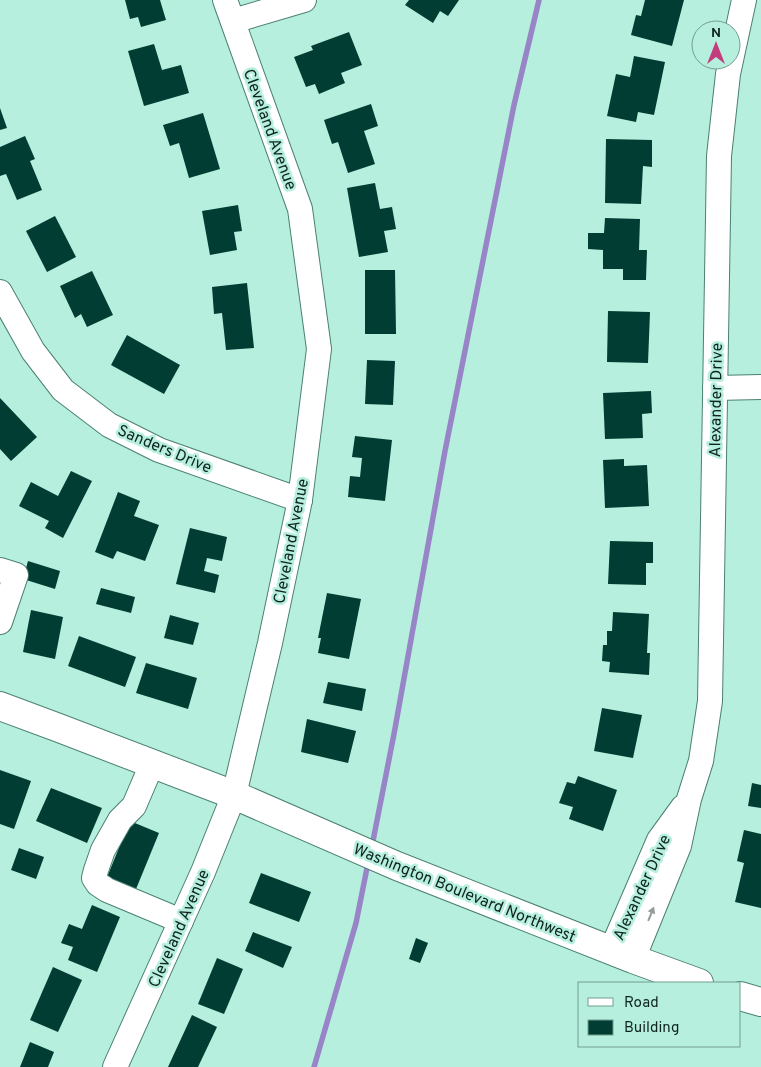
<svg xmlns="http://www.w3.org/2000/svg" width="761" height="1067" viewBox="0 0 761 1067" font-family="Overpass,sans-serif">
<style>
.lines{fill:none;stroke-linecap:round;stroke-linejoin:round}
.stream{stroke:#9785c8;stroke-width:5.5}
.building{fill:#013d32}
.minor-casing{stroke:#4b8072;stroke-width:26}
.major-casing{stroke:#4b8072;stroke-width:30}
.minor{stroke:#fff;stroke-width:24}
.major{stroke:#fff;stroke-width:28}
.oneway{fill:#939c9a}
.labels{text-anchor:middle;stroke-width:5;stroke-linejoin:round;paint-order:stroke}
.street-label{font-size:16px;fill:#0e241f;stroke:#b7efdf}
</style>
<rect width="100%" height="100%" fill="#b7efdf"/>
<g class="lines">
<g class="stream">
<polyline points="372,846 394,734 445,451 514,105 539,0"/>
<polyline points="314,1067 356,923 368,863"/>
</g>
</g>
<g class="building">
<polygon points="125,0 160,0 166,20 141,27 138,17 130,19"/>
<polygon points="409,0 459,0 448,16 440,11 433,23 405,5"/>
<polygon points="645,0 684,0 672,46 631,35 636,15 641,16"/>
<polygon points="349,32 362,65 341,73 345,83 319,94 315,84 306,87 294,57 313,50 311,46"/>
<polygon points="154,44 162,70 181,65 189,93 144,106 128,51"/>
<polygon points="634,56 665,62 654,115 638,112 636,122 607,116 616,74 630,77"/>
<polygon points="371,104 378,126 364,131 375,164 348,173 338,142 332,144 324,120"/>
<polygon points="0,108 7,128 0,130"/>
<polygon points="203,113 220,169 189,178 179,143 170,146 163,125"/>
<polygon points="25,136 35,159 30,161 42,190 17,200 6,174 0,176 0,147"/>
<polygon points="606,139 652,140 652,167 643,166 641,204 605,203"/>
<polygon points="375,183 380,209 392,207 396,229 384,231 388,252 359,257 347,188"/>
<polygon points="238,205 242,231 234,232 237,250 210,255 202,211"/>
<polygon points="55,216 76,257 47,272 26,231"/>
<polygon points="605,218 640,219 639,250 647,250 646,280 623,280 623,269 603,269 603,250 588,249 588,233 604,233"/>
<polygon points="365,270 395,270 396,334 365,334"/>
<polygon points="92,271 113,315 87,327 81,314 75,318 60,286"/>
<polygon points="247,283 254,348 226,350 222,313 214,314 212,287"/>
<polygon points="608,311 650,312 648,363 607,362"/>
<polygon points="127,335 180,365 164,394 111,365"/>
<polygon points="367,360 395,361 393,405 365,404"/>
<polygon points="651,391 652,413 642,414 643,438 605,439 603,393"/>
<polygon points="0,398 37,437 11,461 0,449"/>
<polygon points="355,436 392,440 385,501 348,497 350,476 360,477 362,458 352,457"/>
<polygon points="624,459 624,466 647,465 649,506 605,508 603,460"/>
<polygon points="71,471 92,481 63,538 45,528 49,521 19,506 31,482 58,496"/>
<polygon points="118,492 140,501 134,516 159,525 145,561 117,551 113,559 95,552"/>
<polygon points="190,528 227,537 222,561 207,558 204,571 219,575 215,593 176,584"/>
<polygon points="610,541 653,542 653,563 646,563 646,585 608,584"/>
<polygon points="28,561 60,571 55,589 23,579"/>
<polygon points="101,588 135,597 131,613 96,604"/>
<polygon points="327,593 361,599 349,659 318,653 321,638 318,638"/>
<polygon points="31,610 63,617 55,659 23,652"/>
<polygon points="613,612 649,614 647,653 650,653 649,675 609,672 610,662 602,661 603,645 607,645 607,631 612,631"/>
<polygon points="170,615 199,623 193,645 164,638"/>
<polygon points="79,636 136,657 125,687 68,666"/>
<polygon points="146,663 197,678 188,709 136,693"/>
<polygon points="328,682 366,689 362,711 323,703"/>
<polygon points="602,708 642,715 633,758 594,751"/>
<polygon points="307,719 356,731 348,763 301,752"/>
<polygon points="0,770 31,781 14,829 0,824"/>
<polygon points="578,776 617,790 603,831 569,819 573,807 559,803 567,782 575,784"/>
<polygon points="752,783 761,785 761,808 748,806"/>
<polygon points="51,788 102,808 87,843 36,821"/>
<polygon points="130,821 159,833 134,894 105,882"/>
<polygon points="744,830 761,834 761,908 735,902 744,863 737,861"/>
<polygon points="19,848 44,857 36,879 11,870"/>
<polygon points="261,873 311,892 299,922 249,903"/>
<polygon points="92,905 120,917 97,972 68,960 73,947 61,943 69,924 82,929"/>
<polygon points="253,932 292,947 283,968 245,951"/>
<polygon points="416,938 428,943 420,963 409,959"/>
<polygon points="217,958 243,969 224,1014 198,1004"/>
<polygon points="53,967 82,980 58,1032 30,1020"/>
<polygon points="192,1015 217,1027 198,1067 168,1067"/>
<polygon points="30,1042 54,1052 48,1067 20,1067"/>
</g>
<g class="lines">
<defs>
<g id="minor">
<polyline points="233,21 304,0"/>
<polyline points="0,292 33,351 63,390 109,425 159,450 300,500"/>
<polyline points="715,388 761,387"/>
<polyline points="0,570 16,575 0,622"/>
<polyline points="152,764 134,806 120,820 103,850 96,870 94,878 98,884 107,890 181,921"/>
<polyline points="611,951 659,840 683,807"/>
<polyline points="633,959 679,846 689,799 701,761 710,701 719,156 728,74 744,0"/>
<polyline points="115,1067 203,872 234,795 270,643 300,500 319,349 300,209 225,0"/>
</g>
<g id="major">
<polyline points="0,706 59,728 234,795 397,866 633,959 699,983"/>
<polyline points="740,996 761,1002"/>
</g>
</defs>
<use href="#minor" class="minor-casing"/>
<use href="#major" class="major-casing"/>
<use href="#minor" class="minor"/>
<use href="#major" class="major"/>
</g>
<defs><path id="oneway-solid" d="M-6-.8H1V-3.2L6.5 0L1 3.2V.8H-6Z" transform="scale(1.25)"/></defs>
<use class="oneway" href="#oneway-solid" transform="translate(651 914) rotate(-68)"/>
<g class="labels">
<g class="street-label">
<text transform="translate(271 129) rotate(70)" y="6">Cleveland Avenue</text>
<text transform="translate(715 400) rotate(-89)" y="6">Alexander Drive</text>
<text transform="translate(165 448) rotate(23)" y="6">Sanders Drive</text>
<text transform="translate(290 541) rotate(-79)" y="6">Cleveland Avenue</text>
<text transform="translate(641 887) rotate(-65)" y="6">Alexander Drive</text>
<text transform="translate(465 892) rotate(22)" y="6">Washington Boulevard Northwest</text>
<text transform="translate(178 928) rotate(-66)" y="6">Cleveland Avenue</text>
</g>
</g>
<rect x="578" y="982" width="162" height="65" fill="#b7efdf" stroke="#739e92"/>
<rect x="588" y="998" width="25" height="8" fill="#ffffff" stroke="#739e92"/>
<text x="624" y="1007" font-size="15" fill="#0e241f">Road</text>
<rect x="588" y="1020" width="25" height="15" fill="#013d32" stroke="#739e92"/>
<text x="624" y="1032" font-size="15" fill="#0e241f">Building</text>
<g transform="translate(716 45)"><circle r="24" fill="#b7efdf" stroke="#739e92"/>
<path d="M0-4L9 19L0 12L-9 19Z" fill="#c33c7b"/>
<text y="-8" font-size="14" font-weight="bold" text-anchor="middle" fill="#0e241f">N</text>
</g>
</svg>
